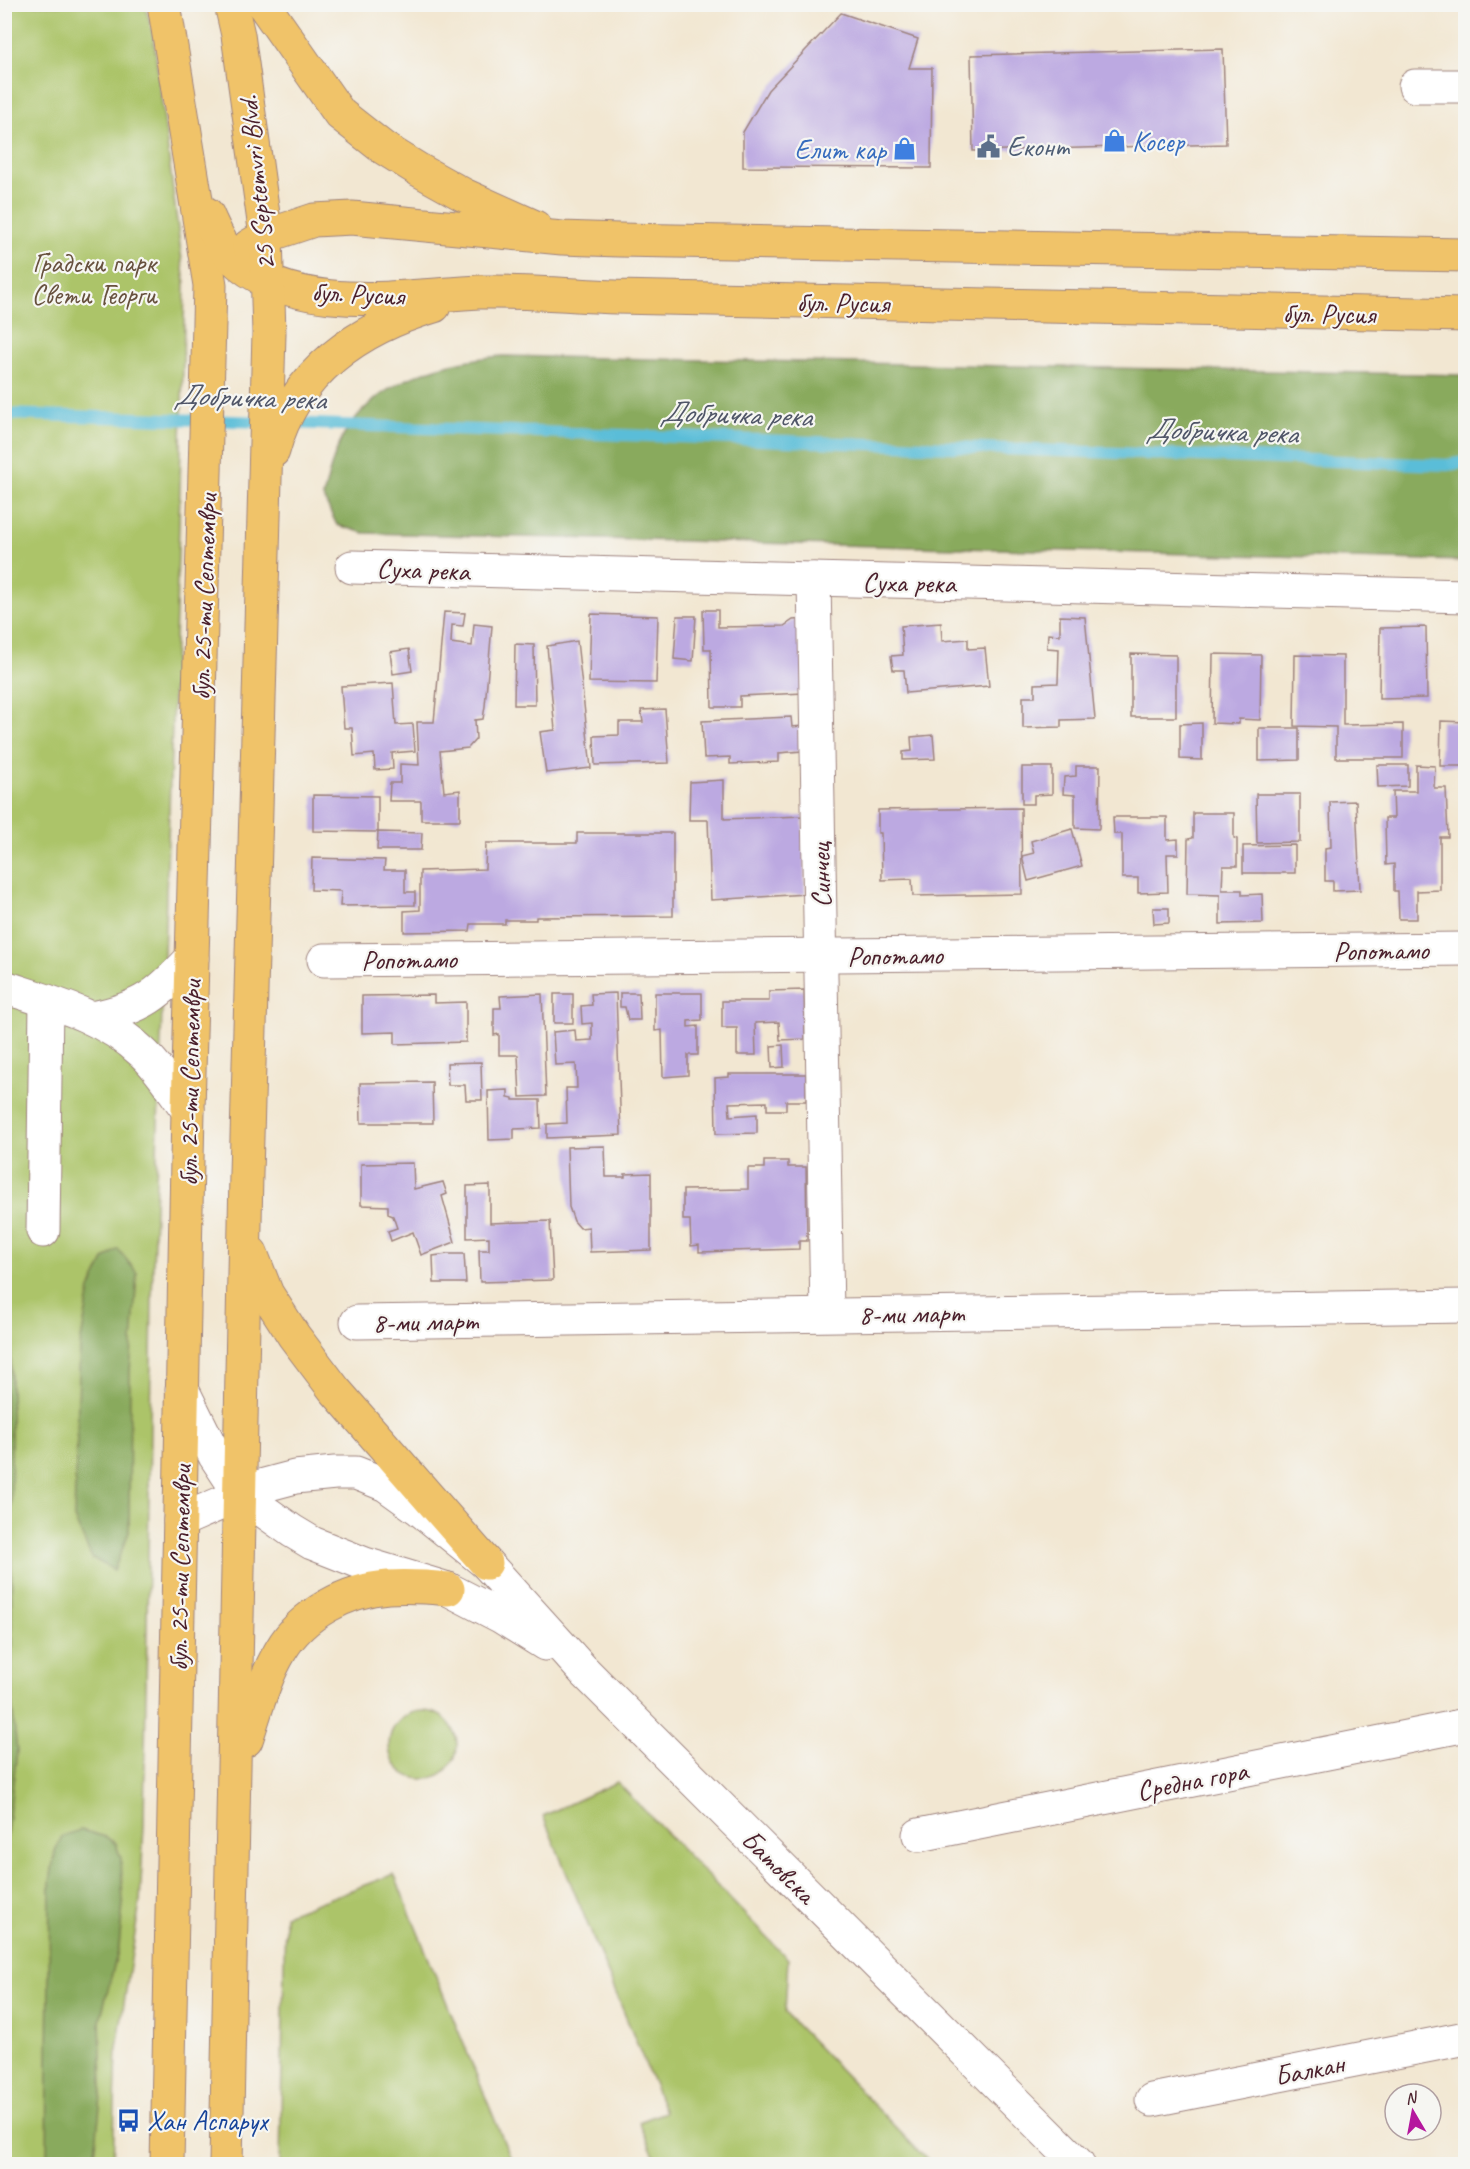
<svg xmlns="http://www.w3.org/2000/svg" width="1470" height="2169" viewBox="0 0 1470 2169" font-family="Caveat,sans-serif">
<style>
.green{fill:#acc469;stroke:#7b724a;stroke-width:1.5}
.forest{fill:#89aa5d;stroke:#6a6444;stroke-width:1.5}
.lines{fill:none;stroke-linecap:round;stroke-linejoin:round}
.stream{stroke:#5abdd8;stroke-width:12}
.building{fill:#bca9e1}
.minor-casing{stroke:#9e837e;stroke-width:35}
.major-casing{stroke:#9e837e;stroke-width:35}
.minor{stroke:#fff;stroke-width:33}
.major{stroke:#f0c369;stroke-width:33}
.labels{text-anchor:middle;stroke-width:4.5;stroke-linejoin:round;paint-order:stroke}
.shop-label{font-size:28px;fill:#366cbe;stroke:#f6f6f2;text-anchor:start}
.service-label{font-size:28px;fill:#4e5e75;stroke:#f6f6f2;text-anchor:start}
.street-label{font-size:28px;fill:#4a1f2b;stroke:#f6f6f2}
.park-label{font-size:28px;fill:#67513e;stroke:#f6f6f2}
.transit-label{font-size:28px;fill:#164399;stroke:#f6f6f2;text-anchor:start}
.water-label{font-size:30px;font-style:italic;fill:#505668;stroke:#f6f6f2}
</style>
<rect width="100%" height="100%" fill="#f6f6f2"/>
<filter id="ink" filterUnits="userSpaceOnUse"><feTurbulence type="fractalNoise" baseFrequency=".0167" numOctaves="2"/><feDisplacementMap in="SourceGraphic" scale="12" xChannelSelector="R" yChannelSelector="G"/><feConvolveMatrix kernelMatrix="1 2 1 2 8 2 1 2 1" color-interpolation-filters="sRGB"/></filter>
<filter id="wash" filterUnits="userSpaceOnUse"><feTurbulence type="fractalNoise" baseFrequency=".008" numOctaves="4" result="noise"/><feDisplacementMap in="SourceGraphic" scale="24" xChannelSelector="R" yChannelSelector="G"/><feGaussianBlur stdDeviation="1.35" result="paint"/><feColorMatrix in="noise" values="0 0 0 0 0 0 0 0 0 0 0 0 0 0 0 0 0 1.4 0 .05"/><feComposite in="paint" operator="in"/></filter>
<g filter="url(#wash)">
<rect width="100%" height="100%" fill="#f2e7d2"/>
<g class="green">
<polygon points="5,5 145,5 153,34 185,284 179,525 152,1297 144,1825 140,1902 117,2048 113,2164 5,2164"/>
<circle cx="423" cy="1745" r="34"/>
<polygon points="617,1782 788,1959 785,2013 931,2164 658,2164 639,2122 665,2112 543,1816"/>
<polygon points="394,1874 513,2164 280,2164 285,1915"/>
</g>
<g class="forest">
<path d="M503,356L1465,375V561L364,533L337,525L323,497C329,473 335,445 351,424C386,377 448,360 503,356Z"/>
<polygon points="118,1249 137,1273 130,1372 129,1532 114,1570 92,1558 74,1518 80,1346 90,1289 104,1260"/>
<polygon points="5,1331 8,1333 11,1354 12,1704 17,1751 5,1849"/>
<polygon points="81,1830 106,1837 116,1844 121,1859 123,1904 119,1947 100,2020 102,2087 94,2164 47,2164 50,1882 55,1851 62,1836"/>
</g>
<g class="lines">
<g class="stream">
<polyline points="4,414 264,422"/>
<polyline points="288,423 1447,465 1466,462"/>
</g>
</g>
<g id="blocks">
<g class="building">
<polygon points="841,13 918,39 909,68 932,68 931,168 743,167 743,132 768,90"/>
<polygon points="1223,49 1226,144 973,151 971,55"/>
<polygon points="703,610 718,610 718,627 784,626 793,620 803,619 804,693 740,696 740,707 712,707 711,649 704,649"/>
<polygon points="444,612 465,613 463,626 452,625 451,643 472,646 474,624 492,626 485,706 483,719 475,720 476,739 468,748 440,751 444,792 460,790 460,820 421,820 421,801 389,801 390,783 400,783 400,764 419,765 417,722 434,722"/>
<polygon points="591,614 658,616 656,683 589,682"/>
<polygon points="677,616 696,616 693,661 674,659"/>
<polygon points="1060,616 1085,617 1095,719 1061,720 1061,727 1023,728 1023,697 1035,697 1035,684 1058,683 1059,649 1047,648 1048,634 1060,635"/>
<polygon points="941,623 942,641 968,639 968,649 985,648 989,686 906,693 904,670 893,670 891,656 903,655 901,626"/>
<polygon points="1426,627 1427,698 1379,699 1380,628"/>
<polygon points="577,641 591,768 546,773 540,732 555,730 547,646"/>
<polygon points="515,644 534,645 535,705 514,705"/>
<polygon points="409,649 412,671 393,674 390,652"/>
<polygon points="1131,654 1176,655 1176,717 1131,717"/>
<polygon points="1213,654 1261,655 1260,720 1239,719 1239,724 1212,723"/>
<polygon points="1295,655 1343,656 1343,725 1403,724 1403,758 1336,758 1336,727 1294,726"/>
<polygon points="393,683 396,725 413,724 415,751 392,753 393,769 375,770 374,754 354,756 352,728 344,728 341,686"/>
<polygon points="665,709 669,763 595,765 594,736 619,735 619,722 643,722 641,710"/>
<polygon points="791,717 792,727 803,726 802,751 779,753 779,762 730,764 730,757 704,758 702,721"/>
<polygon points="1441,721 1466,722 1466,766 1440,766"/>
<polygon points="1202,723 1202,760 1180,759 1180,724"/>
<polygon points="1259,728 1299,728 1299,760 1259,761"/>
<polygon points="933,735 935,759 903,760 903,752 912,751 911,737"/>
<polygon points="1377,765 1408,765 1408,786 1378,787"/>
<polygon points="1416,765 1435,766 1434,788 1446,788 1448,837 1440,837 1440,890 1417,891 1417,919 1399,919 1398,891 1394,891 1394,864 1386,865 1385,818 1394,818 1393,791 1416,791"/>
<polygon points="1076,766 1100,766 1099,829 1075,828 1075,795 1063,794 1064,777 1076,776"/>
<polygon points="1022,767 1052,767 1052,794 1034,795 1034,804 1022,804"/>
<polygon points="724,780 724,819 803,816 805,894 711,900 708,820 689,820 690,782"/>
<polygon points="1256,794 1300,794 1300,842 1257,843"/>
<polygon points="313,795 378,796 378,832 313,831"/>
<polygon points="1356,801 1360,890 1333,891 1333,881 1325,881 1325,848 1331,847 1330,802"/>
<polygon points="1021,808 1022,894 913,896 912,879 882,880 881,833 878,833 878,810"/>
<polygon points="1193,813 1234,813 1234,838 1237,839 1237,866 1223,866 1222,890 1242,890 1242,895 1262,894 1263,923 1220,924 1220,895 1187,894 1188,839 1193,838"/>
<polygon points="1113,817 1167,817 1167,840 1178,839 1178,854 1167,854 1168,892 1138,893 1138,878 1122,878 1122,834 1114,834"/>
<polygon points="1072,829 1082,866 1028,881 1022,856 1034,853 1031,841"/>
<polygon points="378,832 422,833 421,850 377,850"/>
<polygon points="577,833 673,833 673,916 536,917 536,920 505,920 505,924 471,924 470,931 404,932 404,911 420,910 420,871 485,869 486,843 577,843"/>
<polygon points="1295,845 1295,873 1243,873 1243,846"/>
<polygon points="312,858 385,860 384,870 405,870 405,892 415,892 415,905 340,906 341,891 311,890"/>
<polygon points="1153,908 1169,908 1169,923 1154,924"/>
<polygon points="804,990 805,1039 780,1040 779,1022 755,1023 756,1055 737,1055 737,1028 722,1028 722,1001 769,1001 769,991"/>
<polygon points="616,993 621,1135 547,1138 547,1124 567,1123 566,1088 577,1088 576,1064 555,1065 553,1032 575,1030 576,1041 592,1040 592,1023 582,1024 581,1006 592,1005 591,994"/>
<polygon points="620,993 639,993 640,1020 628,1020 625,1007 620,1007"/>
<polygon points="655,993 702,993 702,1020 688,1021 688,1027 698,1026 698,1055 688,1055 688,1075 663,1077 662,1030 655,1031"/>
<polygon points="542,994 546,1096 520,1097 518,1055 499,1055 499,1034 494,1035 494,1008 501,1008 500,996"/>
<rect x="554" y="994" width="19" height="29"/>
<polygon points="434,995 434,1003 466,1002 466,1042 395,1044 395,1032 362,1033 362,996"/>
<polygon points="783,1045 784,1067 772,1068 771,1046"/>
<polygon points="481,1062 482,1100 466,1100 465,1085 448,1085 447,1063"/>
<polygon points="729,1074 806,1074 806,1101 786,1101 786,1110 767,1110 767,1102 729,1103 730,1116 757,1114 757,1133 716,1134 715,1078 729,1077"/>
<polygon points="432,1082 433,1123 361,1123 360,1083"/>
<polygon points="508,1090 508,1097 513,1098 513,1100 540,1100 541,1128 514,1129 514,1139 489,1140 488,1091"/>
<polygon points="605,1146 606,1177 625,1177 625,1174 651,1173 651,1250 590,1252 589,1227 580,1228 574,1221 569,1207 567,1147"/>
<polygon points="764,1161 788,1161 788,1167 806,1167 807,1241 799,1241 799,1249 699,1252 699,1245 691,1246 690,1220 683,1220 683,1190 748,1189 748,1168 764,1168"/>
<polygon points="413,1163 414,1189 443,1182 447,1194 442,1196 455,1242 421,1255 413,1232 391,1241 388,1231 397,1228 393,1216 388,1214 388,1206 361,1205 361,1164"/>
<polygon points="490,1185 490,1223 550,1221 553,1280 480,1282 479,1250 489,1250 489,1237 467,1238 467,1186"/>
<polygon points="448,1254 464,1254 466,1283 434,1283 433,1256"/>
</g>
</g>
</g>
<g filter="url(#ink)">
<use href="#blocks" fill-opacity="0" stroke="#9e837e" stroke-width="1.5"/>
<g class="lines">
<defs>
<g id="minor">
<polyline points="1415,86 1466,86"/>
<polyline points="352,567 1466,596"/>
<polyline points="814,579 827,1314"/>
<polyline points="324,960 1466,949"/>
<path d="M4,987C53,1003 104,1016 142,1052C160,1068 173,1091 188,1110"/>
<path d="M93,1018C143,1008 159,994 192,958"/>
<polyline points="43,1231 46,1001"/>
<polyline points="357,1322 1466,1306"/>
<polyline points="182,1389 215,1456 240,1494 292,1531 312,1543 365,1564 448,1589 500,1616 545,1644"/>
<polyline points="180,1521 261,1486 295,1477 335,1473 356,1473 386,1485 418,1508 486,1563 583,1670 1078,2164"/>
<polyline points="919,1835 1466,1725"/>
<polyline points="1152,2100 1466,2038"/>
</g>
<g id="major">
<polyline points="164,4 210,285 188,1110 167,2164"/>
<polyline points="263,4 340,114 382,147 419,170 464,195 535,227"/>
<path d="M207,214C213,228 221,246 232,257C292,316 403,296 478,292C524,291 570,295 616,297L1466,315"/>
<polyline points="249,246 266,236 314,220 352,218 562,238 619,240 1466,255"/>
<path d="M273,451C294,372 359,328 434,306"/>
<polyline points="251,1253 267,1294 294,1336 334,1389 486,1563"/>
<path d="M246,1740C256,1710 264,1678 281,1650C302,1614 347,1590 388,1587C408,1586 428,1587 448,1589"/>
<polyline points="226,2164 246,1174 269,333 266,236 238,35 231,4"/>
</g>
</defs>
<use href="#minor" class="minor-casing"/>
<use href="#major" class="major-casing"/>
<use href="#minor" class="minor"/>
<use href="#major" class="major"/>
</g>
</g>
<defs>
<symbol id="shop-bare" viewBox="-9 -9 18 18"><path d="M-5-2.5h2.3a2.7 3.5 0 0 1 5.4 0H5L5.5 6h-11ZM-1.5-2.5h3a1.5 2.3 0 0 0-3 0Z" fill="#3f7fe0" stroke="#f6f6f2" stroke-width="2.5" paint-order="stroke"/></symbol>
<symbol id="civic-bare" viewBox="-9 -9 18 18"><path d="M-.6-6.5H3V-4.5H.6V-3L4-1V1h2V6H-6V1h2V-1L-.6-3ZM-1.2 2.5V6h2.4V2.5Z" fill="#5c6f8a" stroke="#f6f6f2" stroke-width="2.5" paint-order="stroke"/></symbol>
<symbol id="bus-bare" viewBox="-9 -9 18 18"><path d="M-5-6H5V4H4V6H2V4H-2V6H-4V4H-5ZM-3.5-4V0h7V-4ZM-3.5 1.2v1.5H-2V1.2ZM2 1.2v1.5H3.5V1.2Z" fill="#1a4fb4" stroke="#f6f6f2" stroke-width="2.5" paint-order="stroke"/></symbol>
</defs>
<g fill-rule="evenodd">
<use href="#shop-bare" x="1098" y="124" width="33" height="33"/>
<use href="#civic-bare" x="972" y="130" width="33" height="33"/>
<use href="#shop-bare" x="888" y="132" width="33" height="33"/>
<use href="#bus-bare" x="112" y="2104" width="33" height="33"/>
</g>
<g class="labels">
<g class="shop-label">
<text x="1132" y="151">Косер</text>
<text x="886" y="159" text-anchor="end">Елит кар</text>
</g>
<g class="service-label">
<text x="1007" y="156">Еконт</text>
</g>
<g class="street-label">
<text transform="translate(256 183) rotate(-96)" y="10">25 Septemvri Blvd.</text>
<text transform="translate(358 293) rotate(3)" y="10">бул. Русия</text>
<text transform="translate(843 302) rotate(1)" y="10">бул. Русия</text>
<text transform="translate(1329 313) rotate(1)" y="10">бул. Русия</text>
<text transform="translate(423 569) rotate(2)" y="10">Суха река</text>
<text transform="translate(909 582) rotate(1)" y="10">Суха река</text>
<text transform="translate(203 597) rotate(-88)" y="10">бул. 25-ти Септември</text>
<text transform="translate(820 875) rotate(-91)" y="10">Синчец</text>
<text transform="translate(1381 950) rotate(-1)" y="10">Ропотамо</text>
<text transform="translate(895 955) rotate(-1)" y="10">Ропотамо</text>
<text transform="translate(409 959) rotate(-1)" y="10">Ропотамо</text>
<text transform="translate(189 1083) rotate(-89)" y="10">бул. 25-ти Септември</text>
<text transform="translate(911 1313) rotate(-1)" y="10">8-ми март</text>
<text transform="translate(425 1321) rotate(-1)" y="10">8-ми март</text>
<text transform="translate(179 1568) rotate(-89)" y="10">бул. 25-ти Септември</text>
<text transform="translate(1192 1780) rotate(-11)" y="10">Средна гора</text>
<text transform="translate(779 1866) rotate(45)" y="10">Батовска</text>
<text transform="translate(1309 2069) rotate(-11)" y="10">Балкан</text>
</g>
<g class="park-label">
<text x="94" y="272">Градски парк<tspan x="94" dy="32">Свети Георги</tspan></text>
</g>
<g class="transit-label">
<text x="147" y="2130">Хан Аспарух</text>
</g>
<g class="water-label">
<text transform="translate(250 397) rotate(2)" y="10">Добричка река</text>
<text transform="translate(736 414) rotate(2)" y="10">Добричка река</text>
<text transform="translate(1222 431) rotate(2)" y="10">Добричка река</text>
</g>
</g>
<rect width="1470" height="2169" fill="none" stroke="#f6f6f2" stroke-width="24"/>
<g transform="translate(1413 2112) rotate(350)"><circle r="28" fill="#f6f6f2" stroke="#b1a0a2" stroke-width="1.5"/>
<path d="M0-4.5L10 22L0 15L-10 22Z" fill="#b5179e"/>
<text y="-9" font-size="16" font-weight="bold" text-anchor="middle" fill="#4a1f2b">N</text>
</g>
</svg>
